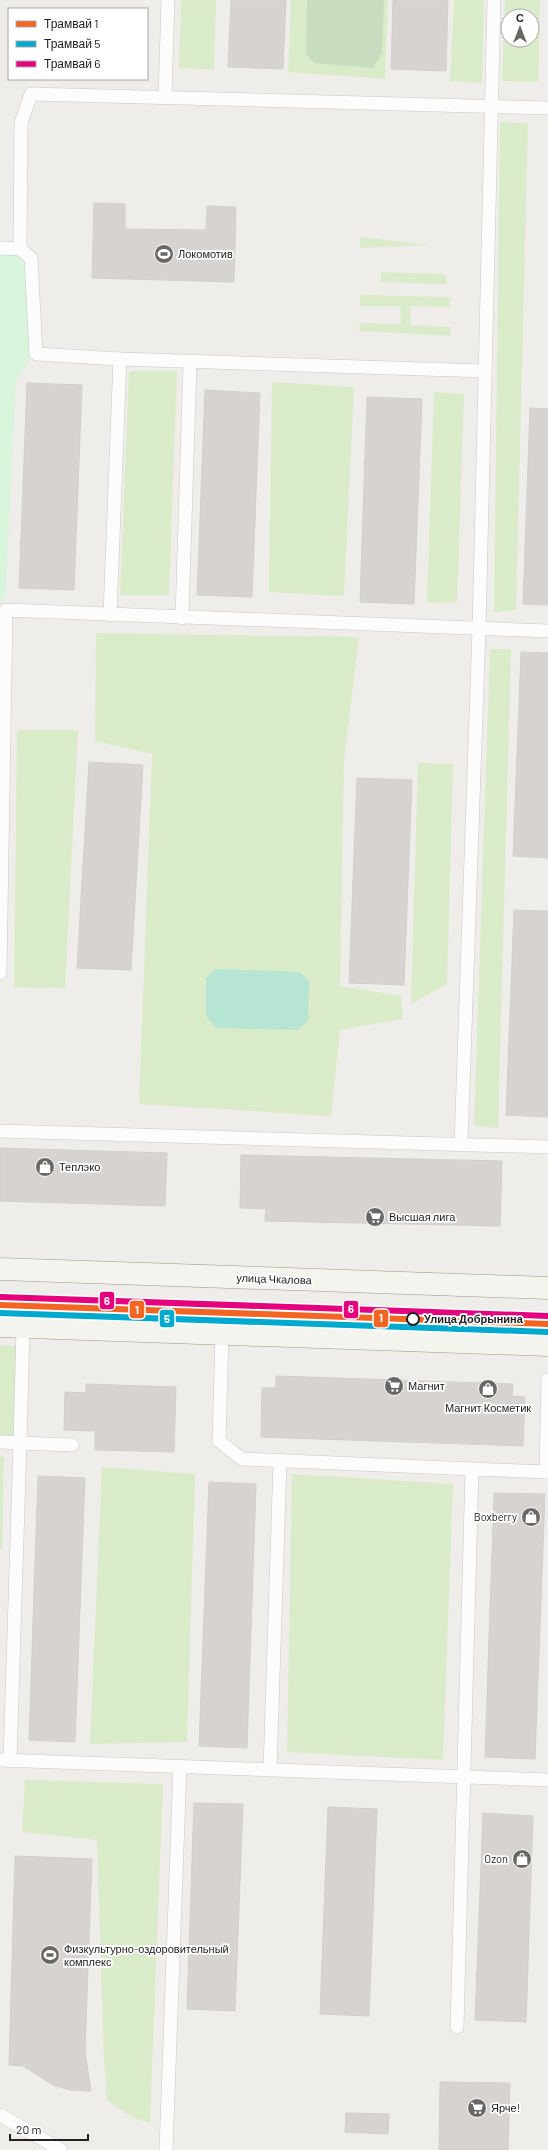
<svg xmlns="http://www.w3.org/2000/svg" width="548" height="2150" viewBox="0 0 548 2150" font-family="Barlow,sans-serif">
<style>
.grass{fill:#daebca;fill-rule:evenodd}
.forest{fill:#c8ddc0}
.park{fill:#d8f4da}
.pitch{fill:#b6e5d3}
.building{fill:#d6d3d1;stroke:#d2cfcb}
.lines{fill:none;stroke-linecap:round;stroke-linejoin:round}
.lane-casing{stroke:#c8c7c6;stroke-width:14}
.secondary-casing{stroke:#969981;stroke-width:23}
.lane{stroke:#fdfcfc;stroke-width:13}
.secondary{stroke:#f3f4ed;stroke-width:22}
.tram-1-casing{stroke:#fff;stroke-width:9}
.tram-2-casing{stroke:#fff;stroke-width:9}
.tram-3-casing{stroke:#fff;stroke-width:9}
.tram-1{stroke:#f26522;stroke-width:6}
.tram-2{stroke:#00a9ce;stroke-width:6}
.tram-3{stroke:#e5007d;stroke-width:6}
.stop-dot{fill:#fff;stroke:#212121;stroke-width:2}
.labels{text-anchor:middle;stroke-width:3.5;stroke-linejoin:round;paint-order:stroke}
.poi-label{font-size:11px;fill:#212121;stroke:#fff;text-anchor:start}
.street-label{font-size:11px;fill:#212121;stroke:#fff}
.stop-label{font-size:11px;font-weight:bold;fill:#212121;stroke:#fff;text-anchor:start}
.line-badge{stroke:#fff;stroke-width:1.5}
.badge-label{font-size:11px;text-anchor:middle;font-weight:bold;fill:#fff}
</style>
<rect width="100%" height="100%" fill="#efedea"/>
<g class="grass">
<polygon points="181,0 216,0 214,70 179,68"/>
<polygon points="291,0 388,0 385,79 288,72"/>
<polygon points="454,0 484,0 482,83 450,81"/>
<path d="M505,0H540L538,82L502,81ZM508,16H532V40H508Z"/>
<polygon points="500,122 528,123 516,610 494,612"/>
<polygon points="360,237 429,245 360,248"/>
<polygon points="381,272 446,274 447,284 381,282"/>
<polygon points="360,295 450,297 450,307 411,306 410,325 450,327 450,336 359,331 360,323 401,324 400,306 360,306"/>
<polygon points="129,371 177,371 169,595 120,595"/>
<polygon points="272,382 354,387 344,596 269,592"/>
<polygon points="434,392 464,394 457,602 427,603"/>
<polygon points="96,633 359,637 344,761 340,986 401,996 403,1019 340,1030 331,1116 139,1104 152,754 95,741"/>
<polygon points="490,649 511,649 498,1128 474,1126"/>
<polygon points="17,730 78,730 65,988 14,987"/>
<polygon points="418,763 453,764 447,984 411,1004"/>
<polygon points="0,1345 16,1346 14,1436 0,1435"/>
<polygon points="0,1457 4,1457 2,1549 0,1549"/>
<polygon points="102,1467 195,1474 187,1742 90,1744"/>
<polygon points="292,1474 453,1484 443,1760 287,1752"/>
<polygon points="25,1780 163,1784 150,2123 133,2118 107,2100 104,2059 97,1840 22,1832"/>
</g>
<polygon class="forest" points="307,0 384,0 382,53 373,68 314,63 306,54"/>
<polygon class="park" points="0,253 9,254 27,259 31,357 16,381 5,600 0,601"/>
<polygon class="pitch" points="216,969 300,972 309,982 308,1021 298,1030 216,1028 206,1016 206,978"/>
<g class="building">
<polygon points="231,0 286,0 283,69 228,67"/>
<polygon points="393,0 448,0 446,71 391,69"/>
<polygon points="94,203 125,204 125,229 206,230 207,206 236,207 234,282 92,278"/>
<polygon points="27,383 82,385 74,590 19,588"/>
<polygon points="205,390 260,393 252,597 197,595"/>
<polygon points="367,397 422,399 414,604 360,602"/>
<polygon points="530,408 548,409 548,605 523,604"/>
<polygon points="521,652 548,653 548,858 513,856"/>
<polygon points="89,762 143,765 131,970 77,968"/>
<polygon points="357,778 412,780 404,985 349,983"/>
<polygon points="514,910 548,911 548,1117 506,1115"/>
<polygon points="0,1148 167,1153 165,1206 0,1201"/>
<polygon points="241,1155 502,1161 500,1226 265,1221 266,1209 240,1208"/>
<polygon points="276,1376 513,1384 512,1396 525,1397 523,1446 261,1437 262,1388 276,1388"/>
<polygon points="86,1384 176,1387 174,1452 95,1450 95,1431 64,1430 65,1392 86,1393"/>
<polygon points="38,1476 85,1478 75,1742 29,1740"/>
<polygon points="209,1482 256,1484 247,1748 199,1746"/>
<polygon points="494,1493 545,1494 535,1759 485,1757"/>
<polygon points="194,1803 243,1804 235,2011 187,2009"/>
<polygon points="328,1807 377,1809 369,2016 320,2014"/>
<polygon points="483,1813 533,1816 526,2022 475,2020"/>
<polygon points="15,1856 92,1859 85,2051 91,2091 70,2090 53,2085 23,2066 9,2065"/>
<polygon points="440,2082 510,2083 508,2150 439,2150"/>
<polygon points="346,2113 389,2114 388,2134 345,2132"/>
</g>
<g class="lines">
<defs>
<g id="lane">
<polyline points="165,97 168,0"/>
<polyline points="0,248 20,249 21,123 31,94 548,108"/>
<polyline points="20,249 31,258 36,354 120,359 485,371"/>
<polyline points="110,615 120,359"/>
<polyline points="182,618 190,362"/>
<polyline points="0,973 6,610 548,631"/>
<polyline points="0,1131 548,1147"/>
<polyline points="461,1144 479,629 494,0"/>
<polyline points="222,1334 219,1441 242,1459 472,1469 457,2027"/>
<polyline points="0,1442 20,1443 23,1327"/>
<polyline points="472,1469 548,1472"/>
<polyline points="546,1472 548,1379"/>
<polyline points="0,1760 548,1780"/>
<polyline points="10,1760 20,1443 72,1445"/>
<polyline points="270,1770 280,1461"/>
<polyline points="0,2115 61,2150"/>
<polyline points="166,2150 180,1766"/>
</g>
<g id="secondary">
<polyline points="0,1269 548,1288"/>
<polyline points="0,1326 548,1345"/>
</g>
</defs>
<use href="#lane" class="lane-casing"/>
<use href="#secondary" class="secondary-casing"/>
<use href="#lane" class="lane"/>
<use href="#secondary" class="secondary"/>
<defs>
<polyline id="tram-1" points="0,1305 548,1324"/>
<polyline id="tram-2" points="0,1313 548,1332"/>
<polyline id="tram-3" points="0,1297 548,1316"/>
</defs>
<use href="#tram-1" class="tram-1-casing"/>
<use href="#tram-2" class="tram-2-casing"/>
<use href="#tram-3" class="tram-3-casing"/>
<use href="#tram-1" class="tram-1"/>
<use href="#tram-2" class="tram-2"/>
<use href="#tram-3" class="tram-3"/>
</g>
<defs>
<symbol id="stadium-disc" viewBox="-11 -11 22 22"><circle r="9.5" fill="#696867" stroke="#fff"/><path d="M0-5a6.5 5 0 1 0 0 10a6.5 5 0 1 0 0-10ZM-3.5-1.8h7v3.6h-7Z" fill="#fff"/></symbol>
<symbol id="shop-disc" viewBox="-11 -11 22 22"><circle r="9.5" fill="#696867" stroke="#fff"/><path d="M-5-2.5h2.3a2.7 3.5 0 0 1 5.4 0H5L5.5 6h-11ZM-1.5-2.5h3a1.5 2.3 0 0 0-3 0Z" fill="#fff"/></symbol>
<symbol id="supermarket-disc" viewBox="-11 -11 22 22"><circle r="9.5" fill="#696867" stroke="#fff"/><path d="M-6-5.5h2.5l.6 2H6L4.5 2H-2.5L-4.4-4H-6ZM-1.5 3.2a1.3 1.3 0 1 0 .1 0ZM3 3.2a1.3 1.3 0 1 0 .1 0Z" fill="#fff"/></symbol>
</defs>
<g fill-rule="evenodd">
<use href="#stadium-disc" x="153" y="243" width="22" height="22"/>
<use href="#shop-disc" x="34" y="1156" width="22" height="22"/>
<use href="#supermarket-disc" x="364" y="1206" width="22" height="22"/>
<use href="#supermarket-disc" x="383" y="1375" width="22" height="22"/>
<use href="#shop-disc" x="477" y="1378" width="22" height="22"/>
<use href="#shop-disc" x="520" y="1506" width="22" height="22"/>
<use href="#shop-disc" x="511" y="1848" width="22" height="22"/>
<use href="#stadium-disc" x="39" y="1944" width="22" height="22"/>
<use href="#supermarket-disc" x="466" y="2097" width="22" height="22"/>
</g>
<circle class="stop-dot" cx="413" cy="1319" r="6"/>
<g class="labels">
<g class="poi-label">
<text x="178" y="258">Локомотив</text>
<text x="59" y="1171">Теплэко</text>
<text x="389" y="1221">Высшая лига</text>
<text x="408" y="1390">Магнит</text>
<text x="488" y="1412" text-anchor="middle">Магнит Косметик</text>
<text x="517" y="1521" text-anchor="end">Boxberry</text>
<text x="508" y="1863" text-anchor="end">Ozon</text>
<text x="64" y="1953">Физкультурно-оздоровительный<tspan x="64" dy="13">комплекс</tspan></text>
<text x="491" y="2112">Ярче!</text>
</g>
<g class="street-label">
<text transform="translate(274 1279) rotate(2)" y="4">улица Чкалова</text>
</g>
<g class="stop-label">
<text x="424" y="1323">Улица Добрынина</text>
</g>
</g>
<g class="line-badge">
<rect x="99" y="1291" width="16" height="19" rx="4" fill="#e5007d"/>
<rect x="343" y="1300" width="16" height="19" rx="4" fill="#e5007d"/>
<rect x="129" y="1300" width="16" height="19" rx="4" fill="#f26522"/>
<rect x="373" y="1309" width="16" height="19" rx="4" fill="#f26522"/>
<rect x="159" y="1309" width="16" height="19" rx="4" fill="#00a9ce"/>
</g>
<g class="badge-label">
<text x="107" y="1305">6</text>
<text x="351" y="1313">6</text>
<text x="137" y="1314">1</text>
<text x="381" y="1322">1</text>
<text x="167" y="1323">5</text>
</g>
<rect x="8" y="8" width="140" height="72" fill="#ffffff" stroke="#a6a6a6"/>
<rect x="16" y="21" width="20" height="6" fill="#f26522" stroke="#a6a6a6"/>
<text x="44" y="28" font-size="12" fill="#212121">Трамвай 1</text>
<rect x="16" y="41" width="20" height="6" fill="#00a9ce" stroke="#a6a6a6"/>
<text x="44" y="48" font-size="12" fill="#212121">Трамвай 5</text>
<rect x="16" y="61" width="20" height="6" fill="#e5007d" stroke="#a6a6a6"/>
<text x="44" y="68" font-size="12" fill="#212121">Трамвай 6</text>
<g transform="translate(520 28)"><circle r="19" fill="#ffffff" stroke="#a6a6a6"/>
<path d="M0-3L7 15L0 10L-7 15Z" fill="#696867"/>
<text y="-6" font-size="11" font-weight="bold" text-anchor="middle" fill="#212121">С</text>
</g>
<path d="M10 2134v6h78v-6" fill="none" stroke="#212121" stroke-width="2"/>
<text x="16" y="2134" font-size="12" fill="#212121" stroke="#ffffff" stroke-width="3" paint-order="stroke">20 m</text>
</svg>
